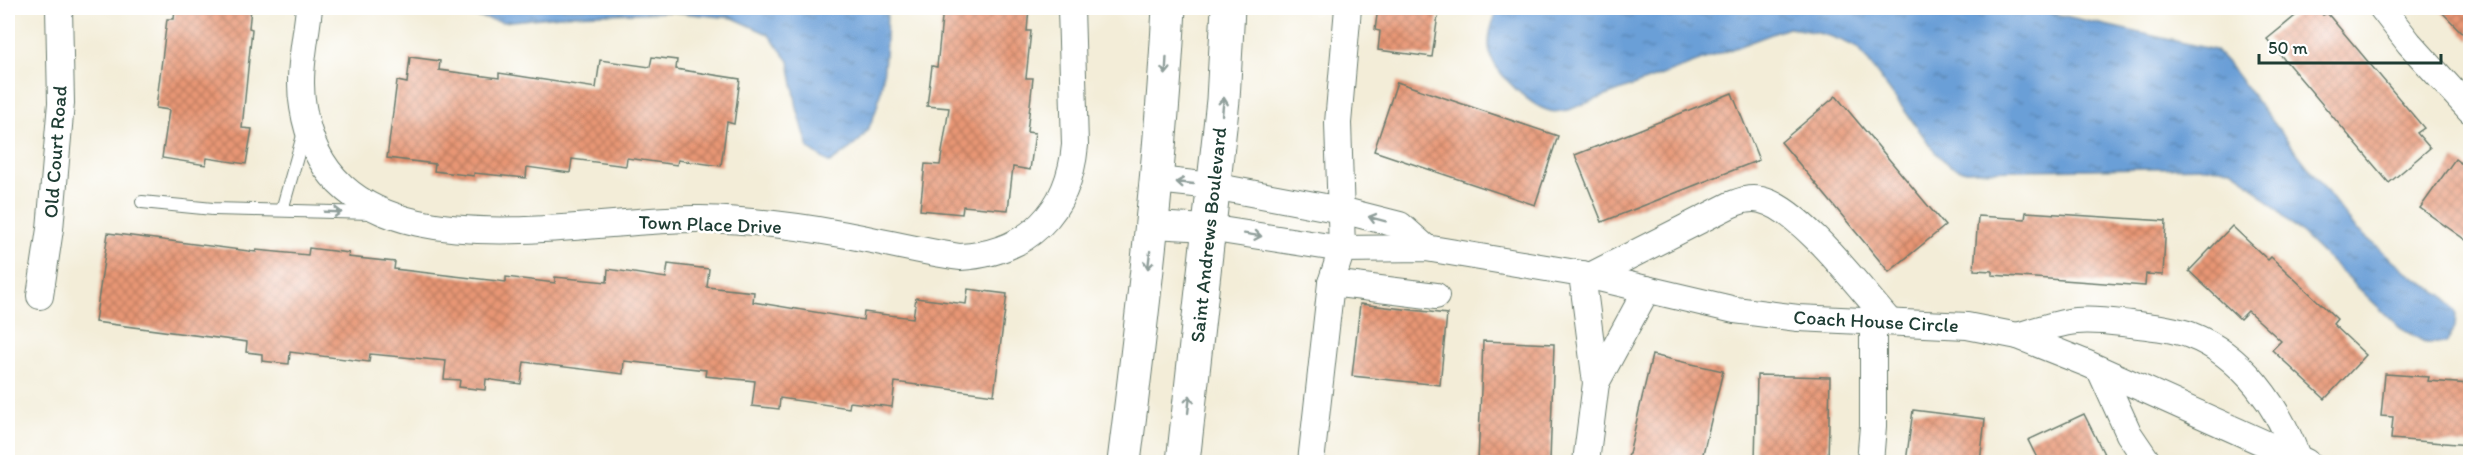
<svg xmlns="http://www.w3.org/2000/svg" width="2478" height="470" viewBox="0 0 2478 470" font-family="Itim,sans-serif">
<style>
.water{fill:url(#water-ripples);stroke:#446e86;stroke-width:1.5}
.building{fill:url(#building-cross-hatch)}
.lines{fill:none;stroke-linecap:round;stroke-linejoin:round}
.lane-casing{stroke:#697b6d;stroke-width:14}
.street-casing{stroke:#697b6d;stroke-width:28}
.secondary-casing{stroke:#697b6d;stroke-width:35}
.lane{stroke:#fff;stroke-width:12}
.street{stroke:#fff;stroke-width:26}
.secondary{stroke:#fff;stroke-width:33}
.oneway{stroke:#8f9e9a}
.labels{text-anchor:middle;stroke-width:5;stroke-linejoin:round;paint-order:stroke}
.street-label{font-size:20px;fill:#1f3d34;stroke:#fff}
</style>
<defs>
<pattern id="water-ripples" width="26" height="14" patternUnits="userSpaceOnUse" patternTransform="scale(1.5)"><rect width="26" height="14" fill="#6a9fd7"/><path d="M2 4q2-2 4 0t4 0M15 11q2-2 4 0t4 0" fill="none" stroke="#5783af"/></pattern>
<pattern id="building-cross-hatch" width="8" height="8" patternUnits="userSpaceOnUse" patternTransform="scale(1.5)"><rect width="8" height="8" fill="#e89674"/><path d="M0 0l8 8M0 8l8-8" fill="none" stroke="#bb7c60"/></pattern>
</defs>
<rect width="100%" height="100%" fill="#fff"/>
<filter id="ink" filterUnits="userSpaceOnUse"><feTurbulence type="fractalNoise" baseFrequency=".0167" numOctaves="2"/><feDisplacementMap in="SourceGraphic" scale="12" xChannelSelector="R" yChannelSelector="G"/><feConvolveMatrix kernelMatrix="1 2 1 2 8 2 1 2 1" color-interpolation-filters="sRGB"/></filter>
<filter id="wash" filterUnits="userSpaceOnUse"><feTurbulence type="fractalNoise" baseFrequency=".008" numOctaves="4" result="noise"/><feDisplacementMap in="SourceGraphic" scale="24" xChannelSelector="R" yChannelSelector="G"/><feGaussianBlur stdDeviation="1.35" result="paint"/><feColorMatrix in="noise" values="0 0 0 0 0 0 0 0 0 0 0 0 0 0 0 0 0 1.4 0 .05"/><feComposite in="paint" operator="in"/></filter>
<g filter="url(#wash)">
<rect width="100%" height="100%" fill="#f3edd8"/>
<g class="water">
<path d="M430,8H887C886,44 886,113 860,140C851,149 839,156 830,163L809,149L797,108L789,61L768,34L733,18L671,12L569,15L503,22Z"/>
<path d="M1498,8H2030L2215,50L2230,66L2355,228L2413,277L2443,295L2456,312L2455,327L2446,343H2426L2400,328L2248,182L2232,169L2209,167L1966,171L1950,166L1936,153L1859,49C1836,36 1814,31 1788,28L1568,110C1562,111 1555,113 1550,111C1530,106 1495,73 1490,53C1486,38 1493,22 1498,8Z"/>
</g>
<g id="blocks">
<g class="building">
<polygon points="175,8 251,8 249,28 252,29 242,128 252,129 246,164 207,158 206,165 162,158 169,110 156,108 167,19 174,19"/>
<polygon points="943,8 1029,8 1027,31 1031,31 1026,78 1033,78 1027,132 1035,133 1030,170 1013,167 1008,210 963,206 962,214 920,210 925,164 940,165 949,108 927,106 932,66 937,67"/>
<polygon points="1378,8 1439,8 1432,57 1378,50 1380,31 1375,30"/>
<polygon points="2305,8 2317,8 2323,15 2327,13 2424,128 2417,133 2430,148 2389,183 2267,39"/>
<polygon points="2438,8 2470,8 2470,41"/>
<polygon points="410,57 440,61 439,70 499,78 499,73 596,88 600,60 650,67 652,57 677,60 676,69 740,79 734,124 727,122 721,166 678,160 677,165 627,158 626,166 572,159 570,173 527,167 526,178 474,173 474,176 434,171 435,164 387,158 397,81 407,83"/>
<polygon points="1397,82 1558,136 1535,205 1374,151"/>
<polygon points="1732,93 1759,160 1602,222 1575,155"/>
<polygon points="1836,96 1945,226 1889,272 1781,142"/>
<polygon points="2455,159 2470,170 2470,243 2420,208"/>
<polygon points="2026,212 2166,221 2163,275 2146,274 2145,286 1992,275 1992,271 1974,270 1978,216 2025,219"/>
<polygon points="2232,226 2268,260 2271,257 2337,319 2333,324 2366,355 2325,399 2272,350 2281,341 2248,311 2240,319 2189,271"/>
<polygon points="108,233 256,252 256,250 308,255 309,248 349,253 348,257 395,262 394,269 506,282 506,277 555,283 555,277 607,282 608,269 666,278 668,264 709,269 707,287 754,292 753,302 863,320 864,312 913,318 916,298 966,304 968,289 1007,294 994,395 895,382 892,407 850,402 849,408 780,398 779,409 752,406 755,381 705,376 706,370 624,361 623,374 524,362 521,384 486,379 485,390 459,387 460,380 444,379 446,361 370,354 369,362 290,352 289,364 262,361 262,354 246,352 247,342 95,322"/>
<polygon points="1360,304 1447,314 1440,385 1352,376"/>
<polygon points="1483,341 1554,344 1550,462 1478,462"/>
<polygon points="1652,355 1723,371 1701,462 1627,462"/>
<polygon points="2385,374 2429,377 2428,381 2470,384 2470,445 2391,439 2393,417 2381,416"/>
<polygon points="1757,375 1830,377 1828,462 1755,462"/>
<polygon points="1913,410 1985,419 1980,462 1906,462"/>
<polygon points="2084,414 2108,462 2039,462 2028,440"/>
</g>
</g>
</g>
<g filter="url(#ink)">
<use href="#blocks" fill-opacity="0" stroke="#697b6d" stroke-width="1.5"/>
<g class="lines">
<defs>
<g id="lane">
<polyline points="142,202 213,209 372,213"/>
<polyline points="282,210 306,125"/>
</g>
<g id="street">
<path d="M309,8C306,40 297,74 303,107C331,286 578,217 700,219C745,220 790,225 835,233C877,240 918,251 960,257C1028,253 1069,212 1075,145L1071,8"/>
<polyline points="2382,8 2409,43 2470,110"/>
<polyline points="1157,180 1213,186 1341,210 1400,225 1426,248"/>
<polyline points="1153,225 1208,228 1342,249 1426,248 1582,274 1735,310 1798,318 1967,326 2018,336 2088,364 2306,462"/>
<polyline points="1582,274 1596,383 1586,462"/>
<path d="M1590,276L1730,205C1740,201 1750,197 1761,200C1800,208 1861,290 1889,321"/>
<polyline points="1331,283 1436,296"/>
<polyline points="40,296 50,229 61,103 59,8"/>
<path d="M2018,336C2037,330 2057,323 2076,321C2094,319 2113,322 2131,324C2151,327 2171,328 2190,335C2243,355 2279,408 2298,459"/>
<polyline points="2100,370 2129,434 2148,462"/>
<polyline points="1596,383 1647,289"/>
<polyline points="1311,462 1331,283 1342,249 1338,123 1348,8"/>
<polyline points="1870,462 1873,426 1873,321"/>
</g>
<g id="secondary">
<path d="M1124,462C1143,311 1161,160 1169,8"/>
<polyline points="1183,462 1223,100 1228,8"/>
</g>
</defs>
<use href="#lane" class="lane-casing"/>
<use href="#street" class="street-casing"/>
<use href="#secondary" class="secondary-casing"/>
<use href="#lane" class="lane"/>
<use href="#street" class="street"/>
<use href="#secondary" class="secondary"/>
</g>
<defs><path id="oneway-shaft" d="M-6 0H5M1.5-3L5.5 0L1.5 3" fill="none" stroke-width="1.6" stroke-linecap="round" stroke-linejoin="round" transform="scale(1.5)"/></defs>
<g class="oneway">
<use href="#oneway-shaft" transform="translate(1166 66) rotate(93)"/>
<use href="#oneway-shaft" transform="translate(1223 106) rotate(-84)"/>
<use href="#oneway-shaft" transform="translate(1185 183) rotate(-174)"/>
<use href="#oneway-shaft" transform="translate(333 212) rotate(2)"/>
<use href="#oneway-shaft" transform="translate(1377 219) rotate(-165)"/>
<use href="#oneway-shaft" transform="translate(1253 235) rotate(9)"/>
<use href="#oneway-shaft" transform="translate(1149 260) rotate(97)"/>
<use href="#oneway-shaft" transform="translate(1189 404) rotate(-84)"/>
</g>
</g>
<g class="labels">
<g class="street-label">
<text transform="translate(55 152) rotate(-86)" y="7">Old Court Road</text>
<text transform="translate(710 224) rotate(2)" y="7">Town Place Drive</text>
<text transform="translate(1208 235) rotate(-84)" y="7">Saint Andrews Boulevard</text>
<text transform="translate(1876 321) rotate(3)" y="7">Coach House Circle</text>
</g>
</g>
<rect width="2478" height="470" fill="none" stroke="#fff" stroke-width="30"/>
<path d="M2259 54v9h182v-9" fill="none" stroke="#1f3d34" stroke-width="3"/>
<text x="2268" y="54" font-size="18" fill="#1f3d34" stroke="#ffffff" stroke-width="4.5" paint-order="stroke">50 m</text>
</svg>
